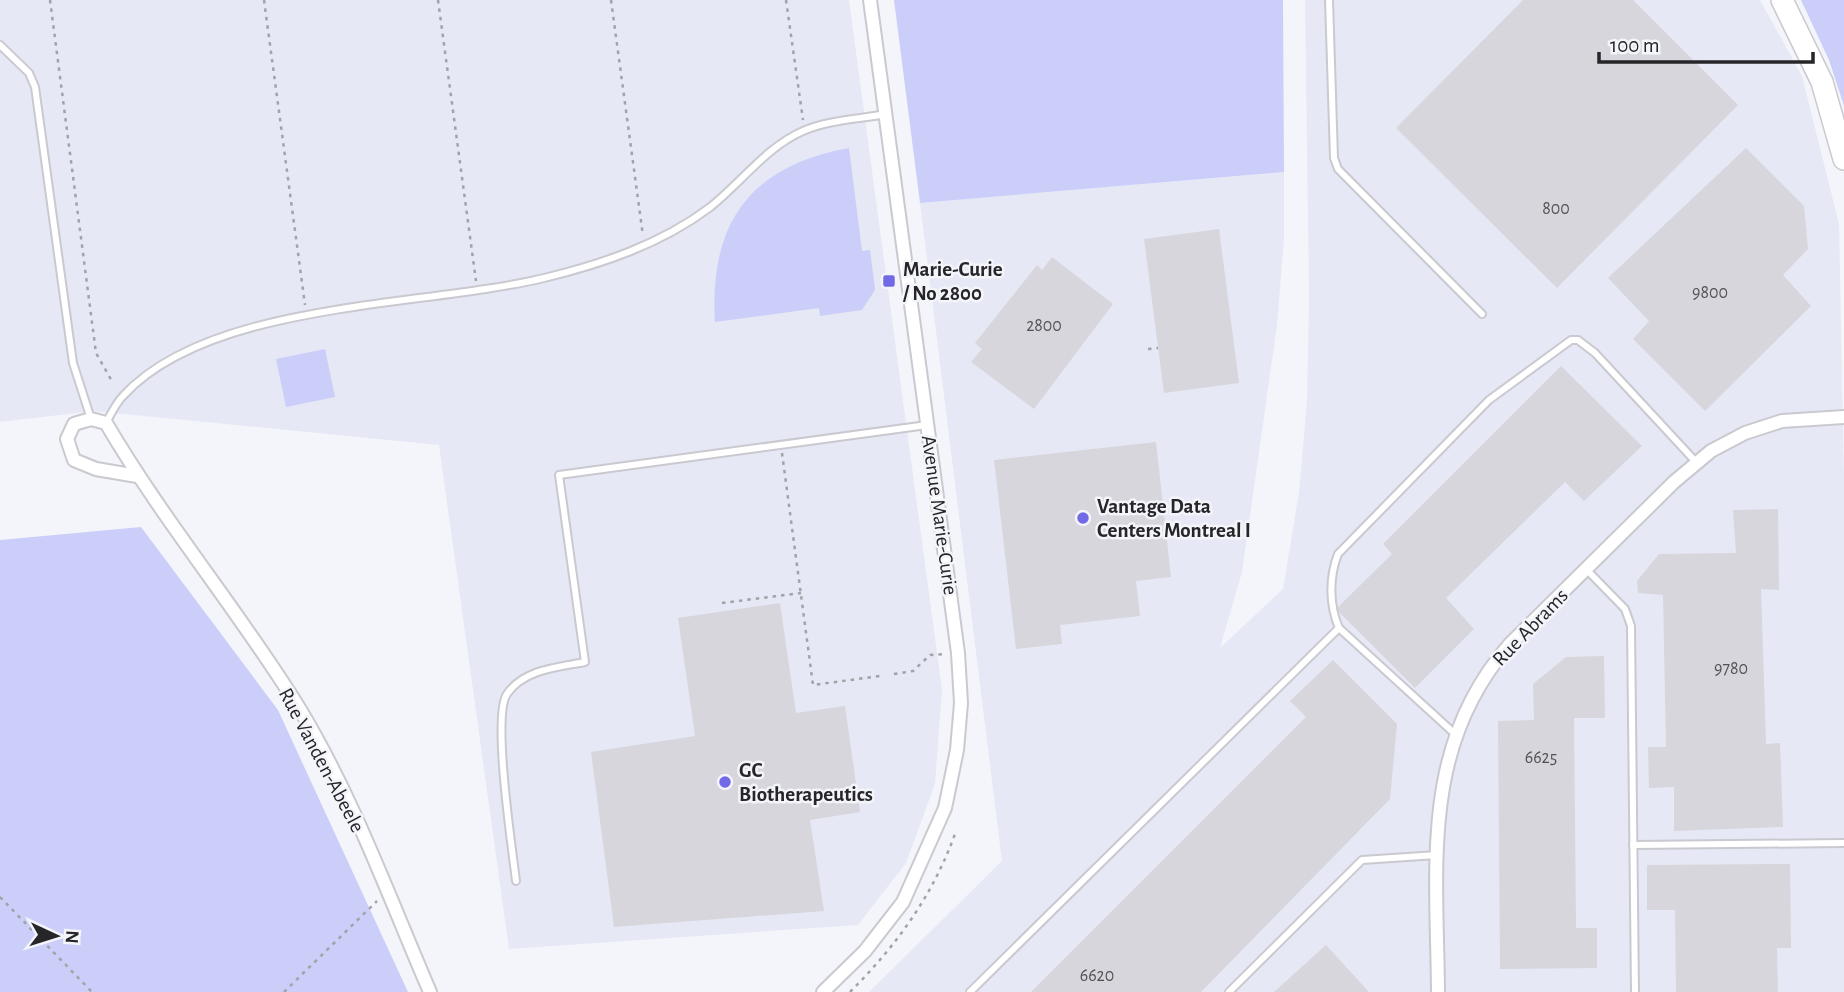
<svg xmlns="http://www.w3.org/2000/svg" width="1844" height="992" viewBox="0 0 1844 992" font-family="'Alegreya Sans',sans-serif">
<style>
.built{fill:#e6e8f5}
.green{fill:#cbcef9}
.building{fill:#d6d6dc}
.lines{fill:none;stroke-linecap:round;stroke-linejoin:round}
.lane-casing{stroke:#c9c9cf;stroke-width:10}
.street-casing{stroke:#c9c9cf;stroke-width:16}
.primary-casing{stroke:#c9c9cf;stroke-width:24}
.path{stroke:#a2a2a7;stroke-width:2.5;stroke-dasharray:3.5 5;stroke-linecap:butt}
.lane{stroke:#fff;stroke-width:6}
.street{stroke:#fff;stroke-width:12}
.primary{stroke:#fff;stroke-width:21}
.poi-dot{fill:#726ae5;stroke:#f4f5fb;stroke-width:2.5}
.labels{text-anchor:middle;stroke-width:5;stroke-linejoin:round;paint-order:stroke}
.number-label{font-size:18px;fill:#525256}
.poi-label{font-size:21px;font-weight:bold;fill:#262629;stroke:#f4f5fb;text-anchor:start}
.street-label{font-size:21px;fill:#262629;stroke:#f4f5fb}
</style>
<rect width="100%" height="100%" fill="#f4f5fb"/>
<g class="built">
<polygon points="0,0 849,0 942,690 935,784 906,863 858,925 509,949 439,445 93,411 0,422"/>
<polygon points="1305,0 1760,0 1802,76 1839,224 1844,477 1844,992 869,992 1002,861 920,203 1284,172 1284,239 1277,325 1242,572 1220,648 1283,589 1299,492 1307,400 1309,297"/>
</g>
<g class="green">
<polygon points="894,0 1283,0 1284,172 920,203"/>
<polygon points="1801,0 1844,0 1844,106 1829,60"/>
<path d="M849,148L862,251L870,250L875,290L862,310L820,316L819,308L715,322C709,223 750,166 849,148Z"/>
<polygon points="325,349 335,397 286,407 276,359"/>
<polygon points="141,527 278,710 408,992 0,992 0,540"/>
</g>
<g class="building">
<polygon points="1523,0 1633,0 1738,105 1557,288 1396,128"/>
<polygon points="1746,148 1804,206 1808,249 1783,275 1811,306 1705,411 1633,339 1649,321 1608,278"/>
<polygon points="1219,229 1239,383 1164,393 1144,239"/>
<polygon points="1052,257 1113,304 1034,409 971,362 982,349 975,343 1037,265 1042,270"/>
<polygon points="1561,366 1642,446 1584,501 1565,482 1446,598 1474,629 1415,688 1336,609 1392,554 1383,544"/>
<polygon points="1156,442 1171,577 1136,581 1140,616 1060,625 1062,644 1016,649 994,460"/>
<polygon points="1778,509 1779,590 1761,589 1766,744 1780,743 1783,827 1674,831 1674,787 1649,788 1648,747 1666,747 1663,595 1638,593 1637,581 1659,554 1736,553 1733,510"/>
<polygon points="780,603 796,713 845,706 860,812 810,820 824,911 614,927 591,752 695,736 678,618"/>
<polygon points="1604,656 1605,718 1574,718 1576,928 1597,928 1597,968 1500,969 1498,721 1534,720 1533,684 1566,657"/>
<polygon points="1333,660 1397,724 1390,799 1201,992 1031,992 1306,717 1290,701"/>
<polygon points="1790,864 1791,948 1777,948 1778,992 1676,992 1675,910 1647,910 1647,865"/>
<polygon points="1326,945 1369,992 1274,992"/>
</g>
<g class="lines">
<defs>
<g id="lane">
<polyline points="1329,0 1334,158 1338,169 1482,314"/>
<polyline points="0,45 29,73 35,87 73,363 91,419"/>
<path d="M106,423C111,414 116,403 123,396C210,301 424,307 544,278C602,264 661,244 709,208C740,184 766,147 803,131C827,120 860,119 886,114"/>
<polyline points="1586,569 1625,609 1631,626 1635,992"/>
<path d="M1339,628C1329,605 1329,577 1338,554L1489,400L1571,340H1578L1595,353L1696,462"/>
<polyline points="1633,845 1844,843"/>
<path d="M516,881C512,847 492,716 507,694C524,669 559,667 585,662L559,475L927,425"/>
<polyline points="970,992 1339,628 1455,734"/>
<polyline points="1229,992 1362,860 1437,855"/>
</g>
<g id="street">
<path d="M137,476L96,469L74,460L67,439L74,424L91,419L106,423C164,522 239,611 299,708C353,797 389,897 430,992"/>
<polyline points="823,992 865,951 903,902 945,808 957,750 961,703 958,653 870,0"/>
<path d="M1438,992C1437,866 1420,746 1510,644L1674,482L1711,451L1745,433L1782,421L1844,417"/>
</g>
<polyline id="primary" points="1782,0 1822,82 1844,159"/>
</defs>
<use href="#lane" class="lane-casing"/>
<use href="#street" class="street-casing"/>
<use href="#primary" class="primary-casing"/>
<g class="path">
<polyline points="50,0 96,353 113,383"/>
<polyline points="264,0 305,305"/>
<polyline points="438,0 476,281"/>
<polyline points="611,0 643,236"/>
<polyline points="786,0 803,120"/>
<polyline points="1148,349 1158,348"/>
<polyline points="782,453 813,685 880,676"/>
<polyline points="722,603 801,593"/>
<polyline points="894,674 913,671 930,655 945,654"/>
<polyline points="0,897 92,992"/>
<polyline points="284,992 377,901"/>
<path d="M850,992C897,945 934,894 956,831"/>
</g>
<use href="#lane" class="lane"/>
<use href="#street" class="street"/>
<use href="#primary" class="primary"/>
</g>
<g class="poi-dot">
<rect x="882" y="274" width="14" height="14" rx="3.5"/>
<circle cx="1083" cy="518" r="7"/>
<circle cx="725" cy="782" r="7"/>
</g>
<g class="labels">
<g class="number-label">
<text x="1556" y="214">800</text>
<text x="1710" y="298">9800</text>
<text x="1044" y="331">2800</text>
<text x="1731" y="674">9780</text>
<text x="1541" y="763">6625</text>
<text x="1097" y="981">6620</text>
</g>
<g class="poi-label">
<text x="903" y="276">Marie-Curie<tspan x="903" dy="24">/ No 2800</tspan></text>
<text x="1097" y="513">Vantage Data<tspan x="1097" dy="24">Centers Montreal I</tspan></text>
<text x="739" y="777">GC<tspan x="739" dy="24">Biotherapeutics</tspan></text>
</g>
<g class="street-label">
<text transform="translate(940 515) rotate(82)" y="7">Avenue Marie-Curie</text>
<text transform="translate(1530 627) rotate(-46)" y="7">Rue Abrams</text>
<text transform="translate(322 760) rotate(62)" y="7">Rue Vanden-Abeele</text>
</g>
</g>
<g transform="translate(56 936) rotate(94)" stroke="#f4f5fb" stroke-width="5" paint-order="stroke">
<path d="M0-5L12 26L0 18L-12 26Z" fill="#262629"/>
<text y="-10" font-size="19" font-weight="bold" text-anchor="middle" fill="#262629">N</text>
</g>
<path d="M1599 52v10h214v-10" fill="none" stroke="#262629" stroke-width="3.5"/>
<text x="1610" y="52" font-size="21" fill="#262629" stroke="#f4f5fb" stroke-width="5" paint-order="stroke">100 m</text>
</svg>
